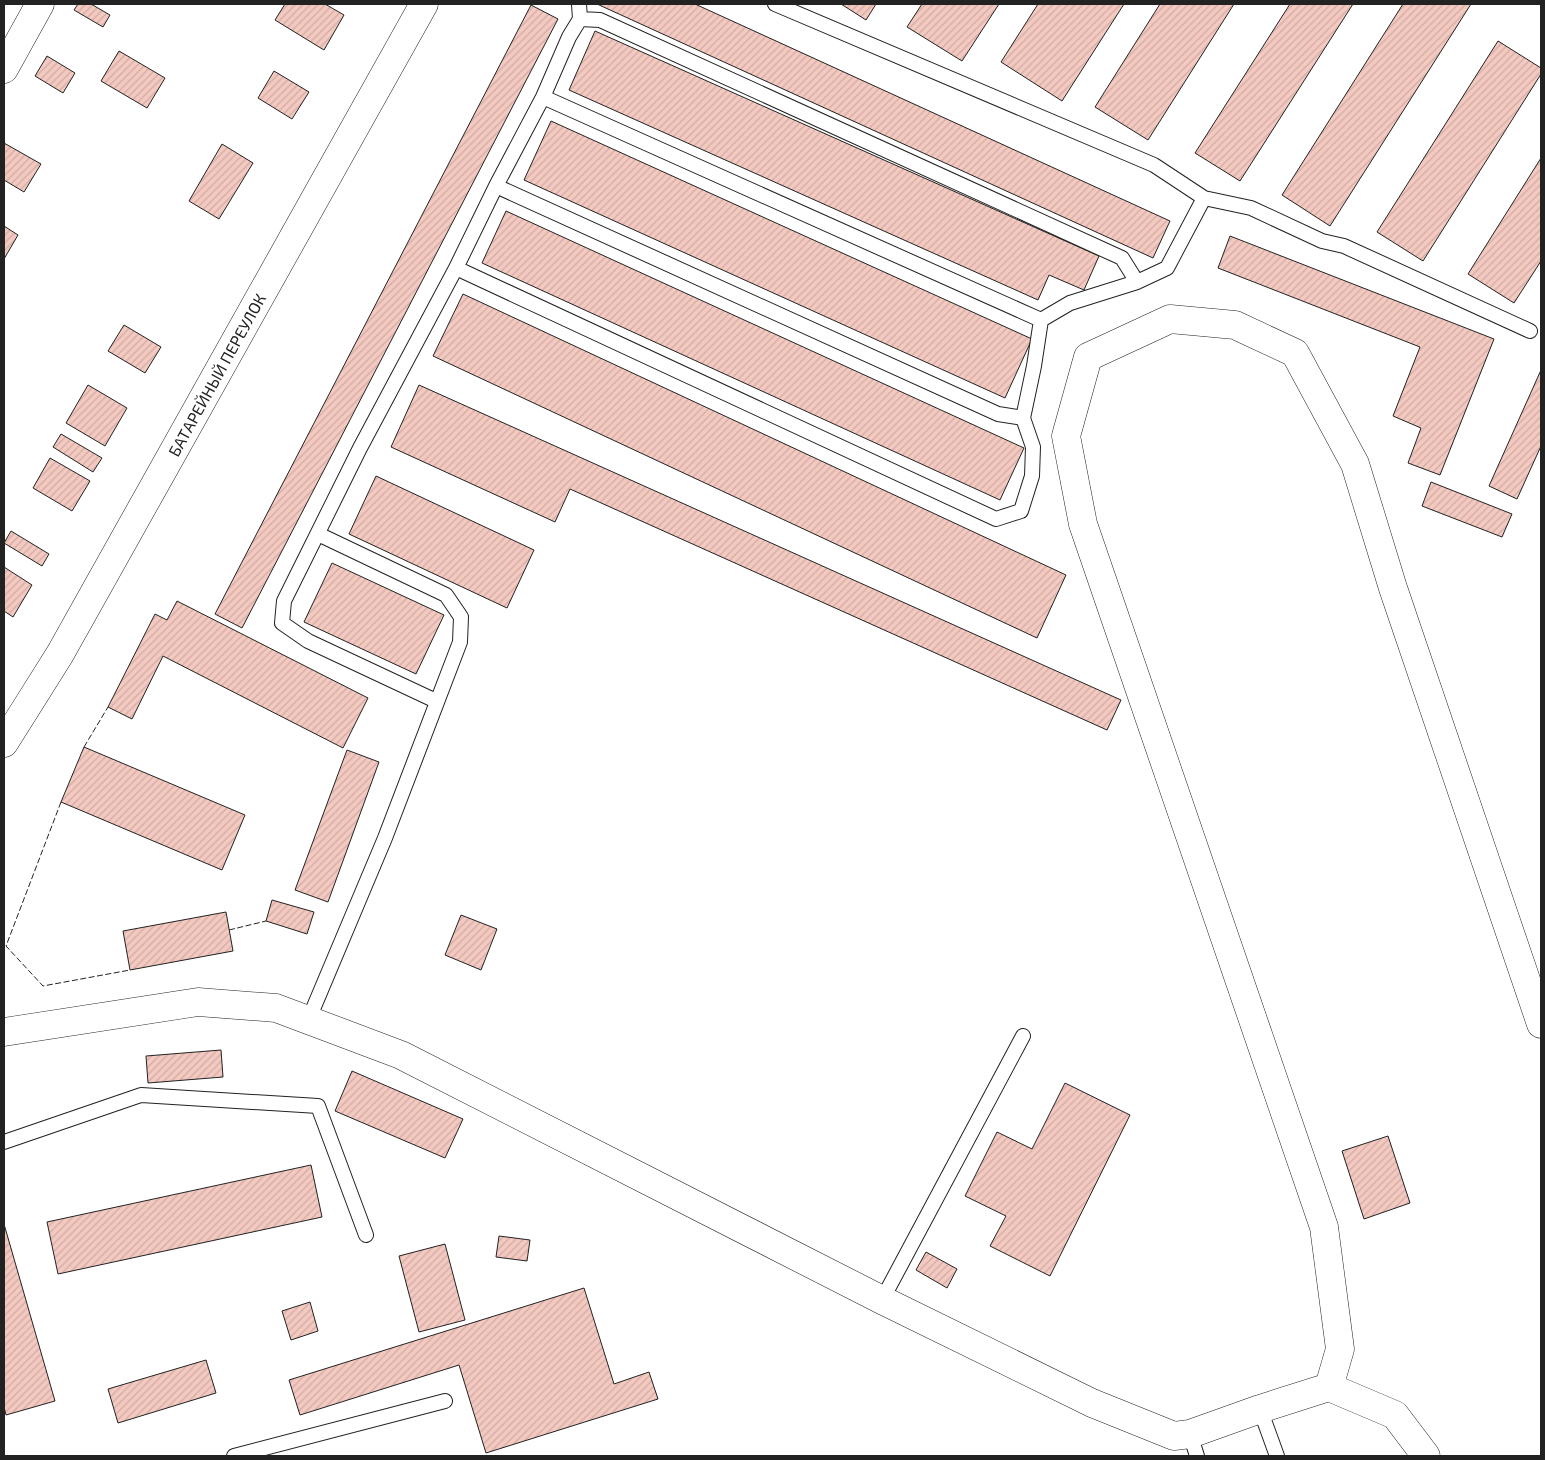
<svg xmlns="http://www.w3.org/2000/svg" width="1545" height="1460" viewBox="0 0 1545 1460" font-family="'Exo 2',sans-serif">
  <defs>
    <pattern id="building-hatch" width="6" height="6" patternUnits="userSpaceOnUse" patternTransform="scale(1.25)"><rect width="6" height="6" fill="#f3c9c0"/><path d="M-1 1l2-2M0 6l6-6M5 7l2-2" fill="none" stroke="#d0aca5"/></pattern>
  </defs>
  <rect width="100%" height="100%" fill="#fff"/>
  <!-- building -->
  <path fill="url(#building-hatch)" stroke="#222" d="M78 4H91L110 15 103 27 74 10Z
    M285 4H325L344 15 324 50 275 20Z
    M597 4H695L1170 221 1153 258Z
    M841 4H876L866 20Z
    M922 4H999L962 61 907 27Z
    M1038 4H1124L1062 101 1001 62Z
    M1160 4H1234L1148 140 1095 107Z
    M1290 4H1353L1240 181 1195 153Z
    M1403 4H1471L1330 226 1282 195Z
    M531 5 558 19 242 628 215 614Z
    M595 31 1099 256 1084 290 1049 275 1038 300 569 90Z
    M1498 41 1541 68V74L1423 261 1377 232Z
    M119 51 165 78 147 108 101 81Z
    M47 56 75 73 63 93 35 76Z
    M274 71 309 92 292 119 258 98Z
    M551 121 1032 339 1005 398 524 180Z
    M4 143 41 164 24 192 4 180Z
    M222 144 253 163 219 219 189 201Z
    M1541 158V261L1514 303 1468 274Z
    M506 211 1024 448 1000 500 482 263Z
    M4 226 18 235 4 259Z
    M1230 236 1494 339 1440 475 1408 463 1421 428 1393 416 1420 347 1218 268Z
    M463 294 1066 575 1037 638 433 356Z
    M124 325 161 347 145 373 108 351Z
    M1541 370V446L1517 499 1489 486Z
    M88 385 127 408 105 446 66 423Z
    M419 385 1121 700 1107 730 570 489 555 522 391 447Z
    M61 434 102 458 93 472 53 447Z
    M50 458 90 481 72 511 33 488Z
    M376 476 534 550 507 608 349 534Z
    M1431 482 1512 514 1502 537 1422 506Z
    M11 531 49 554 42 566 4 543Z
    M332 563 444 615 416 674 304 622Z
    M4 567 32 585 13 617 4 611Z
    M177 601 368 698 343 748 163 656 132 719 108 707 155 614 167 620Z
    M84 747 245 815 222 870 61 802Z
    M347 750 379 762 328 902 295 890Z
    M272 900 314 912 307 934 266 921Z
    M226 912 233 951 130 970 123 931Z
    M461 915 497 929 481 970 445 955Z
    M221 1050 223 1077 148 1083 146 1056Z
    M352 1071 463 1119 445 1158 335 1111Z
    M1065 1083 1130 1115 1050 1276 990 1246 1006 1216 965 1196 997 1132 1032 1149Z
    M1388 1136 1410 1203 1364 1219 1342 1151Z
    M311 1165 322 1217 58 1274 47 1222Z
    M4 1224 55 1401 6 1415 4 1407Z
    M499 1236 530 1240 527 1261 496 1257Z
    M445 1244 465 1320 419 1332 399 1256Z
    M926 1252 957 1269 947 1288 916 1270Z
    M584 1288 614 1384 649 1372 658 1399 486 1453 459 1365 300 1415 289 1380Z
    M310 1302 318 1331 291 1340 282 1311Z
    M206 1360 216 1393 118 1423 108 1389Z"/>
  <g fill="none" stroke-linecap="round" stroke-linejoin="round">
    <defs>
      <path id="service" d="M579 4 580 19
        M775 4 1154 165 1204 198 1251 208 1322 241 1344 246 1530 331
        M543 97 1041 320
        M496 186 998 414 1023 418
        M456 268 996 519 1021 511 1032 476 1033 447 1023 418 1034 366 1041 320 1070 303 1137 282 1167 268 1204 198
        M436 701 308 641 282 623 284 601 360 448 456 268 496 186 543 97 569 37 580 19 600 20 1122 258 1137 282
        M308 1021 385 838 460 642 461 617 446 595 318 534
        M4 1142 141 1095 318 1106 366 1235
        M882 1300 1023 1036
        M1260 1409 1277 1456
        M1190 1434 1197 1456
        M234 1456 445 1401"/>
      <path id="minor" d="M4 69 40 4
        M4 743 60 654 424 4
        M4 1032 198 1002 276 1008 401 1055 882 1300 1092 1403 1174 1436 1190 1434 1260 1409 1329 1387 1340 1349 1324 1227 1083 524 1066 436 1088 357 1170 319 1235 325 1295 353 1355 464 1393 588 1541 1024
        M1329 1387 1395 1415 1426 1456"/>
    </defs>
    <!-- service casing -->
    <use href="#service" stroke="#222" stroke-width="16"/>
    <!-- minor casing -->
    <use href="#minor" stroke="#222" stroke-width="29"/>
    <!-- service -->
    <use href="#service" stroke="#fff" stroke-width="14"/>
    <!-- minor -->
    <use href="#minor" stroke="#fff" stroke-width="28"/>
    <!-- fence -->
    <path stroke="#222" stroke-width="1" stroke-dasharray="6 2.5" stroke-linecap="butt" d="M84 747 108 707
      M61 802 6 946 43 986 130 970
      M229 930 266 921"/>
  </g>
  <g text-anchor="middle" stroke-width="4" stroke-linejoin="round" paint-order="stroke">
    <!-- street labels -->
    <g font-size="16" fill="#222" stroke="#fff">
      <text transform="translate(217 375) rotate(-61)" y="6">БАТАРЕЙНЫЙ ПЕРЕУЛОК</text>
    </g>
  </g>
  <!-- border -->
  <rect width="1545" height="1460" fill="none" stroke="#222222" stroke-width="10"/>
</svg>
